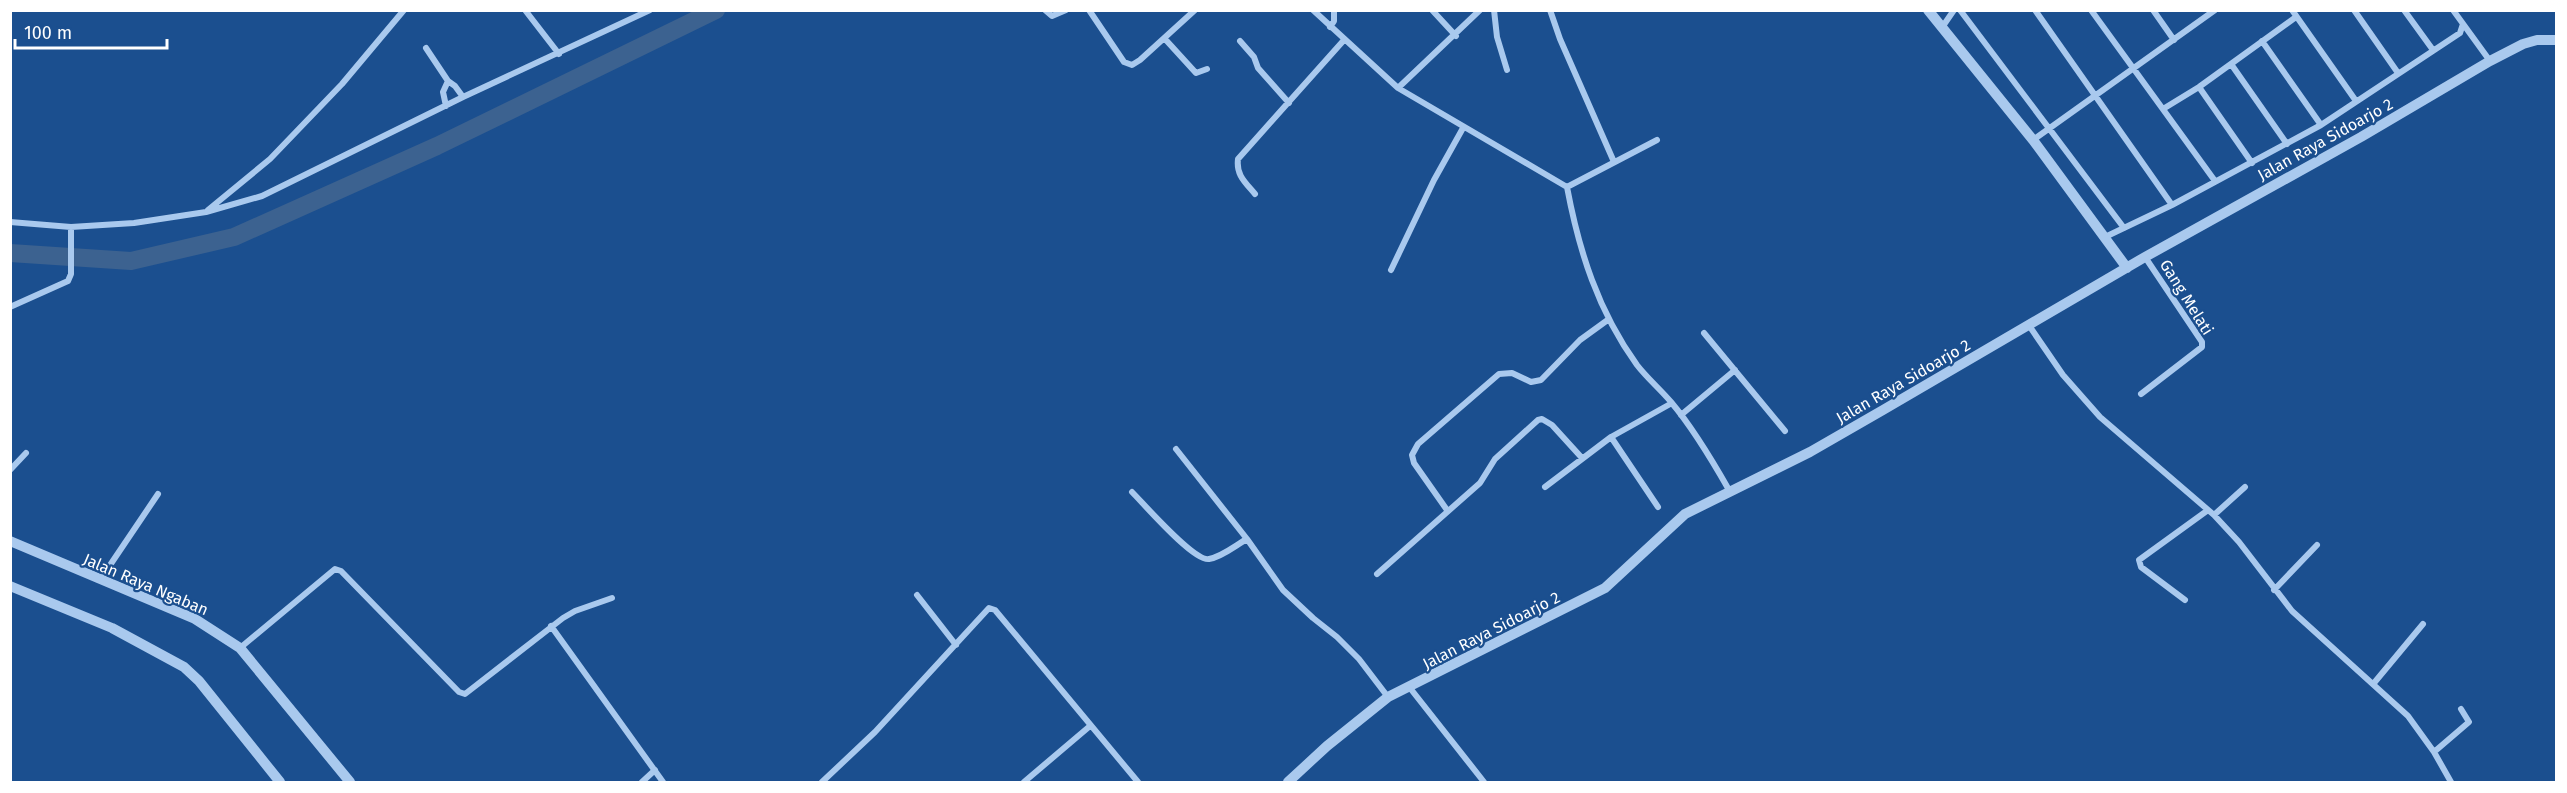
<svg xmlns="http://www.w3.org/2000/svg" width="2567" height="793" viewBox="0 0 2567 793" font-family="'Fira Sans',sans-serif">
  <rect width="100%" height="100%" fill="#1b4f8f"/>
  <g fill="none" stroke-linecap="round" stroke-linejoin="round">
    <!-- river -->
    <path stroke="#3c6290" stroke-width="18" d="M10 253 131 261 234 237 437 146 716 10"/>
    <!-- minor -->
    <path stroke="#a9c9ee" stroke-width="6" d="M525 10 559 54
      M1045 10 1052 16 1066 10
      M1089 10 1124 62 1132 65 1140 60 1195 10
      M1313 10 1398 88 1567 187C1579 251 1598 311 1637 365 1647 378 1660 389 1671 402 1693 428 1712 460 1729 490
      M1432 10 1456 36
      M1494 10 1497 37 1507 70
      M1550 10 1560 39 1614 162
      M1960 10 2124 228
      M2035 10 2172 205
      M2091 10 2215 181
      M2153 10 2174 40
      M2292 10 2356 101
      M2354 10 2398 73
      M2404 10 2433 50
      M2453 10 2490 61
      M1943 26 1954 10
      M1330 27 1334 21V10
      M1165 39 1196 73 1207 69
      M1240 41 1254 57 1258 68 1289 103
      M2262 41 2321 125
      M426 48 448 81 455 86 463 97
      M2231 64 2287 144
      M2199 87 2252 163
      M1398 88 1480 10
      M446 106 443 92 448 81
      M2163 109 2199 87 2296 17
      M2033 140 2215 10
      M1567 187 1657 140
      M1255 194C1245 182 1236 175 1238 159L1344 40
      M208 210 270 159 342 84 404 10
      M10 222 71 227 134 223 206 212 262 196 463 97 650 10
      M2105 237 2172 205 2321 125 2460 33 2463 24
      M1391 270 1434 180 1463 128
      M10 307 68 281 71 274V227
      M2028 324 2063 375 2100 417 2214 515 2239 542 2292 611 2408 716 2434 752 2451 782
      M1704 333 1785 431
      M2141 394 2202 347V342L2145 257
      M1681 415 1735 370
      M1611 437 1672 403
      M1176 449 1247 539 1283 590 1313 618 1337 637 1359 659 1388 697
      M10 470 26 453
      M1545 487 1611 437 1658 507
      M1132 492C1144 504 1194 562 1209 559 1222 557 1236 545 1247 539
      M1447 510 1414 463 1412 455 1418 444 1499 374 1512 373 1531 382 1541 380 1580 340 1609 319
      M2214 515 2245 487
      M1377 574 1480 483 1495 459 1538 420 1542 419 1552 425 1582 458
      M100 580 158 494
      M2274 590 2317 545
      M917 595 956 645
      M2185 600 2141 567 2139 560 2208 510
      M551 626 663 782
      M240 648 335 569 341 571 459 692 465 694 563 618 575 611 612 598
      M2374 683 2423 624
      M1410 688 1484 782
      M2434 752 2469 722 2461 709
      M642 782 655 770
      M822 782 875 732 989 608 995 610 1138 782
      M1024 782 1090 726"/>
    <!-- tertiary -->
    <path stroke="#a9c9ee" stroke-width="10" d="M1928 10 2033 140 2127 268
      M10 541 195 619 240 648 350 782
      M10 586 112 628 184 667 199 681 280 782
      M1288 782 1327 746 1388 697 1605 588 1685 514 1810 452 1883 410 2145 257 2361 137 2490 61 2523 44 2537 40H2556"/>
  </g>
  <g text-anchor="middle" stroke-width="4.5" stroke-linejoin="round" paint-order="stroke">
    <!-- street labels -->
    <g font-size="16" fill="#fff" stroke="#1b4f8f">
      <text transform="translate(2325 139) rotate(-29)" y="6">Jalan Raya Sidoarjo 2</text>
      <text transform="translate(2187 297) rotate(58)" y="6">Gang Melati</text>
      <text transform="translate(1903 381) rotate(-30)" y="6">Jalan Raya Sidoarjo 2</text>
      <text transform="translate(146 584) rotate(23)" y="6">Jalan Raya Ngaban</text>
      <text transform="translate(1491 630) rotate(-27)" y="6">Jalan Raya Sidoarjo 2</text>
    </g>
  </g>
  <!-- border -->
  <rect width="2567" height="793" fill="none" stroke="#ffffff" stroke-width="24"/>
  <!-- scale -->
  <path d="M15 39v9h152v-9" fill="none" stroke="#ffffff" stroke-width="3"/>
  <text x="24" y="39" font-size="18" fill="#ffffff" stroke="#1b4f8f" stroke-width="4.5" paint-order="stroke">100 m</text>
</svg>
